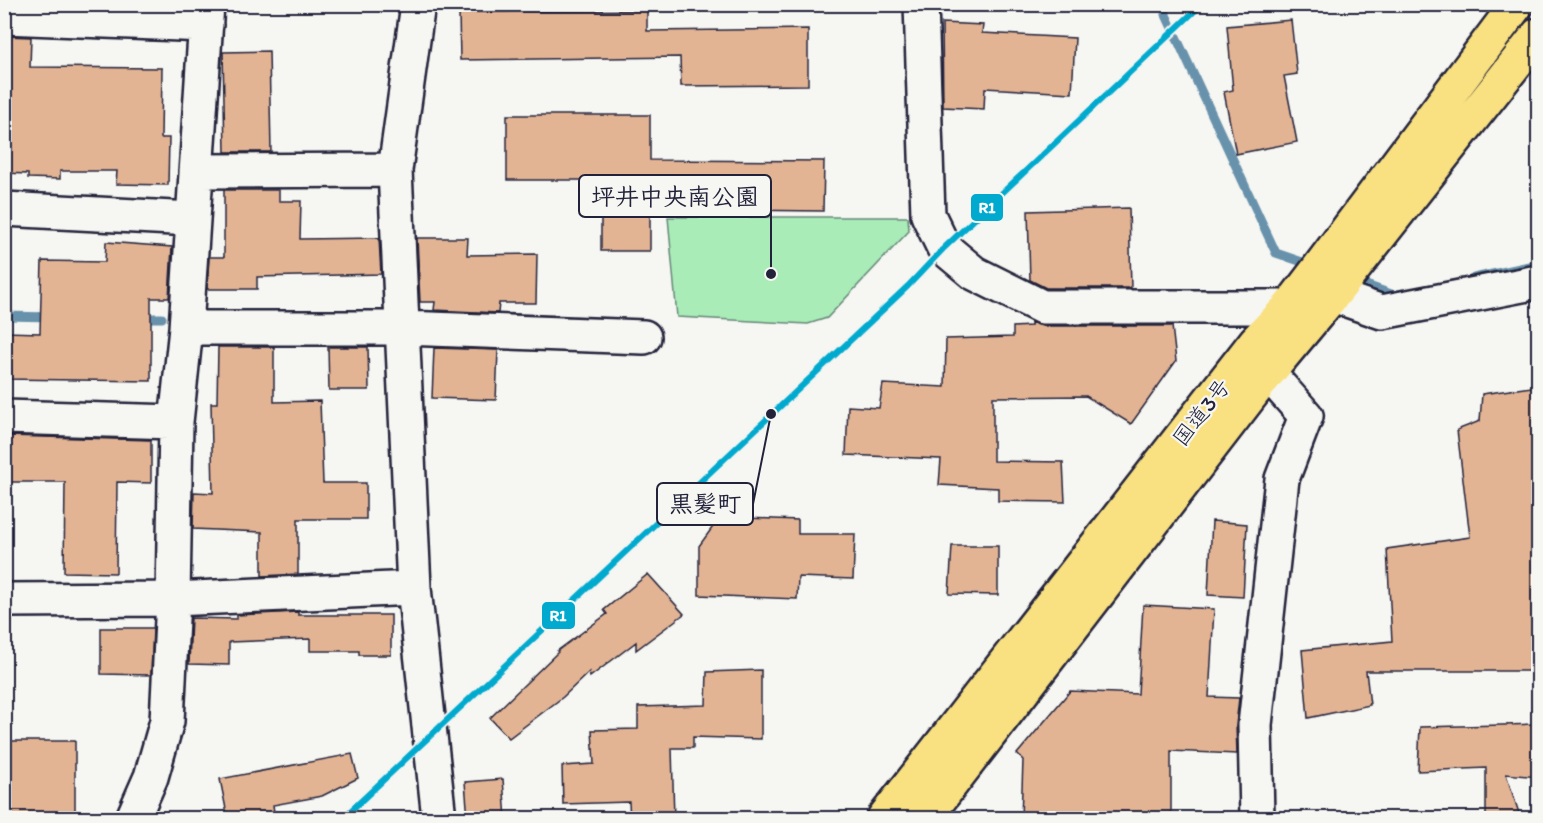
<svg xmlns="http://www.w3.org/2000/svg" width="1543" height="823" viewBox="0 0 1543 823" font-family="Itim,'Klee One',sans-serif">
  <rect width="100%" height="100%" fill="#f6f6f2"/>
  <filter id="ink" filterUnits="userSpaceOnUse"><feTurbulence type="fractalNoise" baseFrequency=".0167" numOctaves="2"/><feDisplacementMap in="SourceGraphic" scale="12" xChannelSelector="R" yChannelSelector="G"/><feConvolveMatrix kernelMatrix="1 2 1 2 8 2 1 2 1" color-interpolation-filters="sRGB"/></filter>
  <g filter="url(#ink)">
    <!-- green -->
    <path fill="#a9ecb7" stroke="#668779" stroke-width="1.5" d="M668 217H908L909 231 827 318 808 324 677 317Z"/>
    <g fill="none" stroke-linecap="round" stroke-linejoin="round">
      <!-- stream -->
      <path stroke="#6892ac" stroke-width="9" d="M1166 4V15L1276 253 1314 266
        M1474 278 1538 264
        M1352 280 1394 295 1402 293
        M4 316 52 317
        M141 318H162"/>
    </g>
    <!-- building -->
    <path fill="#e3b494" stroke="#22223b" stroke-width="1.5" d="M647 10V31L808 29V85L681 86 680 57 460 60 459 12Z
      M1291 20 1297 74 1284 76 1297 142 1236 154 1224 92 1233 90 1227 26Z
      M942 23 983 25 982 33 1075 38 1072 93 985 88 984 109 943 107Z
      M4 36 31 37 30 67 162 68 161 138H169L168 185 116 184 117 171H60V179L28 178V174L4 173Z
      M269 51 271 152H225L223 52Z
      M507 115H650V160L824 161 823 211 650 209V251H601V180H507Z
      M224 190H279V201H301L300 239 379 238 381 274 257 277V289H207L209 257H224Z
      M1129 208 1131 288H1046L1030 280 1028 211Z
      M417 238H468L467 255 537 254 536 303H499L498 313 434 310 435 302H420Z
      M106 242 172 247 169 298H151V381L4 379V332L40 333 42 261 105 262Z
      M1031 322 1042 326H1172L1176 361 1131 424 1086 396 993 397V461L1063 462 1065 502 998 501V488L939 485 941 459 846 455 848 406 879 408 883 384 945 387 946 339 1013 337V327L1031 326Z
      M218 347H274V402L320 401 323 483H366V519H298V574L262 576V532L193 529 194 492 213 493 211 403H217Z
      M328 347H368L369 390H329Z
      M434 348 498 350 496 400 432 398Z
      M1539 386V671H1366L1370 705 1308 718 1302 650 1392 641 1387 549 1470 537 1457 430 1480 421 1482 394Z
      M7 436 151 440V483L117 482 116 573 64 572 65 482H7Z
      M720 517 798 520V534H855L853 579 798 577 797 599 699 595V546Z
      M1212 521 1247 524 1243 597 1208 595Z
      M952 546H998V595L949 594Z
      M648 574 684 614 636 650V642L590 677 589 672 563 697 509 738 490 718 558 652 557 651 607 614 604 610Z
      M1143 605 1214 609 1209 697 1239 698 1236 725 1237 754 1171 751V819H1021L1023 760 1017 754 1070 691 1138 694Z
      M298 612V615H391V655H359V651H310V639L229 642V665L189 664 191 618 237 619V615Z
      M101 628H153L151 675 101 674Z
      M761 670V739L693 737V748H672L674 819H630L629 802 563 804 562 766 594 764 592 730 638 729V707L706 705 707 672Z
      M1539 724V777L1506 774 1521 819H1486V768L1418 771 1420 727Z
      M4 741H75V819H4Z
      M352 754 358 778 322 796 273 805 275 819H228L220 779Z
      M503 779 506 819H468L465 782Z"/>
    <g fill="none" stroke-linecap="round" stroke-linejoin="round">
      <defs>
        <path id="minor" d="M418 4 395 170 414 588 439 818
          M921 4 928 215 944 248 974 273 1042 307H1289
          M4 17 206 25
          M196 171 395 170
          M4 209 192 219
          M1333 295 1382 312 1538 282
          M186 328H404L644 337
          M4 417 176 422
          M4 600 173 599 414 588
          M133 818 151 777 167 721 173 599 176 422 186 328 207 4
          M1257 818 1255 725 1282 479 1306 416 1268 373"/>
        <path id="highway" d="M884 818 1256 341 1289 307 1315 273 1517 4
          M925 818 1268 373 1333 295 1538 35"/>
      </defs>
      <!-- minor casing -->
      <use href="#minor" stroke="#22223b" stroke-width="38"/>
      <!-- highway casing -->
      <use href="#highway" stroke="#22223b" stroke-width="38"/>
      <!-- minor -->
      <use href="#minor" stroke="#f6f6f2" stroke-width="33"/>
      <!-- highway -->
      <use href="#highway" stroke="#f9e181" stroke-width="33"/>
      <defs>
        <path id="rail-1" d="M343 818 908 286 944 248 1202 4"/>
      </defs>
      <!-- rail-1 casing -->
      <use href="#rail-1" stroke="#f6f6f2" stroke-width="10"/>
      <!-- rail-1 -->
      <use href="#rail-1" stroke="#00a9ce" stroke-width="6"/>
    </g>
  </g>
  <g text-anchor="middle" stroke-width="4.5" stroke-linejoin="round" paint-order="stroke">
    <!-- street labels -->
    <g font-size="22" fill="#22223b" stroke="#f6f6f2">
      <text transform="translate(1201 412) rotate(-52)" y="8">国道3号</text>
    </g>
  </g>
  <!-- callouts -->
  <path fill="none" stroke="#22223b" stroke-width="2" d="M771 274L771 196M771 414L753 504"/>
  <g fill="#22223b" stroke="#f6f6f2" stroke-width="2">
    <circle cx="771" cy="274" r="6"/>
    <circle cx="771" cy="414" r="6"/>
  </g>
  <g fill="#f6f6f2" stroke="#22223b" stroke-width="2">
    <rect x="579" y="175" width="192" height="42" rx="6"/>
    <rect x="657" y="483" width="96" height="42" rx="6"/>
  </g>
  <g font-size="24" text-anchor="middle" font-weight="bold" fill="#22223b">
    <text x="675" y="205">坪井中央南公園</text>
    <text x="705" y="512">黒髪町</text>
  </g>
  <g stroke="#f6f6f2" stroke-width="2">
    <rect x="970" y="193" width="34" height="29" rx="6" fill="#00a9ce"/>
    <rect x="541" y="601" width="35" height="29" rx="6" fill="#00a9ce"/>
  </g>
  <g font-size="16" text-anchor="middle" font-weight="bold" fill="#fff">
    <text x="987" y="213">R1</text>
    <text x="558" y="621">R1</text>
  </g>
  <!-- margin -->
  <rect width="1543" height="823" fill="none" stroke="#f6f6f2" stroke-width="24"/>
  <rect x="12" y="12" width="1519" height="799" fill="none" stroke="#22223b" stroke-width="2" filter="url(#ink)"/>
</svg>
